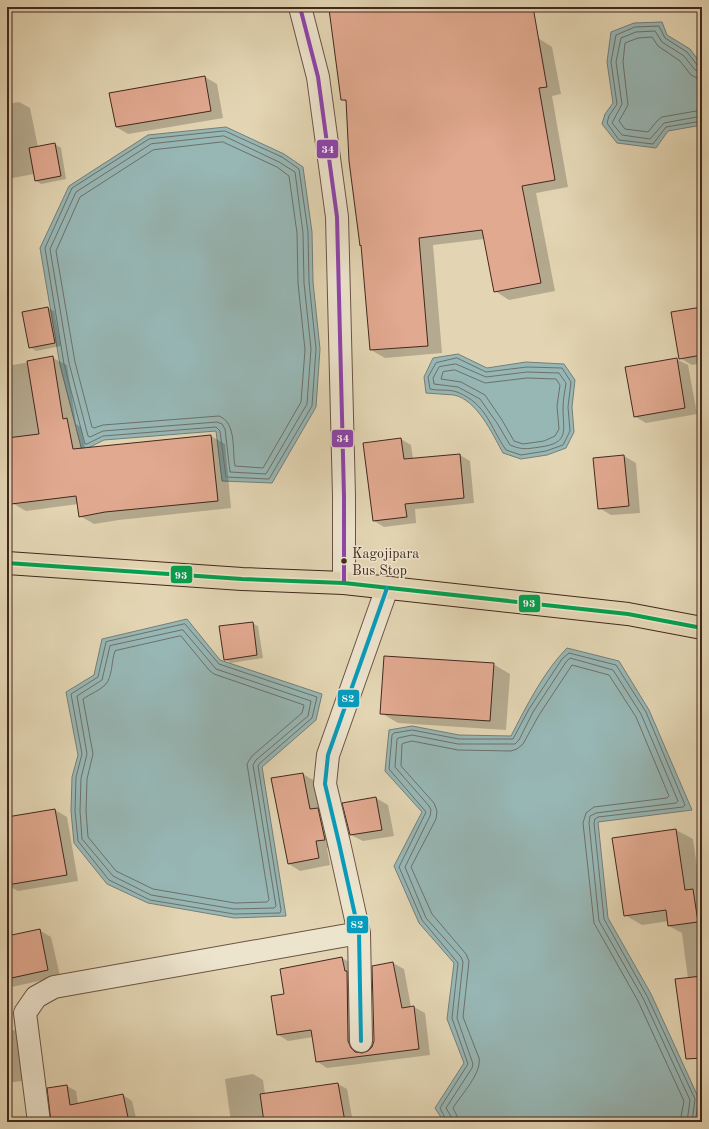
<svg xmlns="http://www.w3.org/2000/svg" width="709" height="1129" viewBox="0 0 709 1129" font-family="'Old Standard TT',serif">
  <rect width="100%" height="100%" fill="#e3d5b3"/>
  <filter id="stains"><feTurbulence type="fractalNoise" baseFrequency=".005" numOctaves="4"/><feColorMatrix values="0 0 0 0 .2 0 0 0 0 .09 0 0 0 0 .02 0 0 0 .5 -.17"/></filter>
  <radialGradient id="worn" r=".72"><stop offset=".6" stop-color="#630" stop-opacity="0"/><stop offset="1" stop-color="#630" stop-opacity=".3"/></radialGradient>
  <!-- water -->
  <path fill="#97b7b5" stroke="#757e79" d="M662 22 667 35 690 49 702 65V125L668 131 656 148 617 143 602 124 605 114 613 103 607 62 611 32 634 23Z
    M226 127 284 154 303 167 312 232 313 282 320 349 316 407 272 483 222 481 216 431 104 440 82 451 60 365 40 248 69 186 148 135Z
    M458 354 487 368 526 362 564 364 575 380 572 407 574 432 566 448 547 455 521 459 503 453C492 433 477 400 454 395 445 394 435 394 426 393L424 377 433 358Z
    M187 619 220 660 322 694 316 720 262 767 286 916 234 918 148 903 107 884 74 843 71 811 72 777 78 755 66 692 94 675 102 639Z
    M567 648 619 661 649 710 692 810 598 822 608 918 651 994 699 1099 695 1122H444L435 1108 464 1063 447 1019 454 963 419 923 394 866 422 812 385 771 389 730 412 726 459 735 511 736C526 707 544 671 567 648Z"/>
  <!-- shadow -->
  <path fill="#0003" d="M330 7H524L538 38 552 47 561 94 552 96 568 187 536 193 555 291 509 300 495 291 484 239 433 245 442 353 385 358 371 350 362 246 361 245 347 102 342 100Z
    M205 77 217 84 223 118 128 134 116 127Z
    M19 102 30 108 38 147 55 144 61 148 66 179 41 184 35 180 34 174 7 179V104Z
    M48 308 54 311 61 346 36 351 30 347Z
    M702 308V363L692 365 680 358Z
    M53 358 67 365 76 424 81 427 85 448 211 436 225 444 231 508 119 520 94 524 80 516 78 504 26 511 12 503 7 462V366Z
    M676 359 688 365 697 414 646 423 634 416Z
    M401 439 411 445 413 459 460 455 470 461 474 503 415 509 416 523 384 527 374 521Z
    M624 456 636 463 640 513 611 515 599 508 595 459Z
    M252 623 258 626 263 658 231 663 225 659Z
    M493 664 510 674 506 730 398 723 381 713Z
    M303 774 315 781 337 846 327 848 330 865 300 871 289 864Z
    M376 798 388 805 394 836 363 841 351 835 344 804Z
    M55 810 67 817 78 881 18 891 7 885V818Z
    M676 830 693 839 701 895H702V1016L688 979 682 933 669 926V921L642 925 625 915Z
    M39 930 51 937 60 976 12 987 7 984V937Z
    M342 958 353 964 359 1048 361 1055 368 1052 373 1047 393 963 404 969 411 1007H414L425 1013 430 1055 327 1068 316 1061 313 1037 288 1041 277 1034 285 995 281 969Z
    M14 1030 24 1035 29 1080 7 1083V1031Z
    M698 1059H702V1086Z
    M253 1074 263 1080 265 1094 338 1084 347 1089 353 1122H231L225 1079Z
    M67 1086 76 1091 78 1104 123 1095 132 1101 137 1122H52Z"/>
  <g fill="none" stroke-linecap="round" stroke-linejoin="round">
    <!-- shore -->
    <path stroke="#6d706a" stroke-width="1" d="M702 67 698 66 687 52 665 38 659 26 635 27 616 35 611 62 617 104 609 116 607 123 619 140 653 144 666 127 702 121
      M702 72 695 70 684 56 662 42 655 31 636 32 621 38 616 62 622 104 612 123 622 135 650 139 664 123 702 116
      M702 78H697L691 75 680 61 658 46 652 37 638 38 625 43 623 62 628 105 619 121 625 129 648 132 657 121 662 117 702 110
      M225 131 282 157 299 169 308 232 309 282 316 349 312 406 269 479 226 477 220 431 216 427 103 436 87 444H85L64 364 45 248 72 188 149 139Z
      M224 136 279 162 295 172 303 233 304 283 311 349 307 404 266 474 230 472 225 429 222 424 217 422 103 431 90 437 88 436 69 363 50 249 76 192 151 144Z
      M223 142 277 167 289 176 297 233 298 283 305 350 301 402 263 468 235 466C232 451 237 423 219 416L103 425 94 428 92 427 75 362 56 251 80 197 153 150Z
      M457 358 486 372 527 367 562 368 571 382 568 407 570 431 563 445 546 451 521 455 506 450C490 427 487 404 457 392 449 389 438 391 430 389L428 377 436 363Z
      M456 364 486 377 527 372 559 373 566 383C565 391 563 399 563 408 563 431 570 443 540 447 526 449 522 450 510 445L497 423 480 399 458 387 434 384 433 378 439 367Z
      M455 370 485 383 527 378 556 379 560 385 557 406 559 429 555 436 544 441 523 444 514 441 502 420 485 395 461 382 441 379 443 372Z
      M185 624 219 664 317 697 312 718 260 763 258 766 281 910 280 913 234 914 150 900 109 880 78 841 75 811 76 777 82 754 71 694 98 677 106 642Z
      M183 630 216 669 311 701 308 716 256 760 253 765 276 906 274 908 234 909 151 895 113 876 82 839 80 811 81 778 87 754 77 696 102 680 110 646Z
      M181 636 209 670 214 674 304 705 302 713 252 756 247 764 269 900 267 902 235 903 153 889 116 871 88 837 86 811 87 779 93 754 83 699C90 694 99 691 105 685 113 677 111 661 115 651Z
      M447 1122 440 1108 468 1064 452 1018 458 963 422 920 399 867 426 812 389 769 392 735 394 733 412 730 459 739H513L529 709 562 659 569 653 616 665 646 712 685 805 683 807 598 817 595 819 594 823 604 919 647 996 695 1099 692 1122
      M452 1122V1118L446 1108 472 1068 473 1064 457 1018 463 962 461 957 426 918 405 867 430 816 431 810 429 806 395 767 397 739 398 738 412 735 458 744H515L519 740 533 712 566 662 570 658 613 670 641 714 678 801 676 803 596 813 590 816 589 823 599 921 643 998 690 1100 687 1122
      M458 1122 457 1116 453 1108C461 1095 482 1073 479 1058L463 1017 469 961 466 954 432 914 411 867 436 819 437 811 434 803 401 766 402 744 404 743 412 741 458 750 511 751 517 749 523 744 539 715 572 665 609 675 636 717 669 796 667 798 594 807 586 813 583 823 594 923 638 1001 684 1101 680 1122"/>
  </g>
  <!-- building -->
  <path fill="#e1a990" stroke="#43281e" d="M346 7H533L547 87 539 88 555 180 522 186 541 283 494 292 482 230 419 238 428 346 370 350 361 245 360 246 349 161 346 100H341L329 9Z
    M205 76 211 111 116 127 109 93Z
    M55 143 61 176 35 181 29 148Z
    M48 307 55 343 29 348 22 312Z
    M702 307V355L679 359 671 312Z
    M53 356 63 419 67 418 73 449 211 435 218 501 105 512 79 517 76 496 11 504 7 470V438L39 434 27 361Z
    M677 358 685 408 634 417 625 367Z
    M401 438 404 459 460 454 464 498 405 504 407 517 373 521 363 443Z
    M624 455 629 506 598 509 593 458Z
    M253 622 257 655 224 660 219 626Z
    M384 656 494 663 490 721 380 714Z
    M303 773 310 809 318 808 325 840 316 841 319 858 288 864 271 778Z
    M376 797 382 830 350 835 342 803Z
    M55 809 67 875 7 885V817Z
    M676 829 685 890 693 889 698 922 668 926 666 910 624 916 612 838Z
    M40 929 48 970 7 979V936Z
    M342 957 345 971H347L348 1041 351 1048 355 1052 362 1053 368 1051 372 1047 374 1041 372 966 393 962 402 1008 414 1006 419 1049 316 1062 311 1030 277 1035 271 996 284 994 280 969Z
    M702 976V1058L686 1059 675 979Z
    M338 1083 345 1122H264L260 1094Z
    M67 1085 70 1105 123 1094 129 1122H51L47 1088Z"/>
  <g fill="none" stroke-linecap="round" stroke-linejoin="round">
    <defs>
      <path id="minor" d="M300 7 318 77 337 217 344 496V583
        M361 1041 359 933 339 843 325 784 328 755 387 588
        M39 1122 25 1013 36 997 54 987 359 933"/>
      <path id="trunk" d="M7 563 242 579 344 583 628 614 702 628"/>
    </defs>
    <!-- minor casing -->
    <use href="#minor" stroke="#6b5343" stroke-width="24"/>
    <!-- trunk casing -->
    <use href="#trunk" stroke="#43281e" stroke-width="24"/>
    <!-- minor -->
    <use href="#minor" stroke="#ede4ce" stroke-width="22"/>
    <!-- trunk -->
    <use href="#trunk" stroke="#e3d5b3" stroke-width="22"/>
    <defs>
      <path id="bus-1" d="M300 7 318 77 337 217 344 496V583"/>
      <path id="bus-2" d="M7 563 242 579 344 583 628 614 702 628"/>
      <path id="bus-3" d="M361 1041 359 933 339 843 325 784 328 755 387 588"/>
    </defs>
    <!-- bus-1 casing -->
    <use href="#bus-1" stroke="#ede4ce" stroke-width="7"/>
    <!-- bus-2 casing -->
    <use href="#bus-2" stroke="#ede4ce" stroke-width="7"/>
    <!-- bus-3 casing -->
    <use href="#bus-3" stroke="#ede4ce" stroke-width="7"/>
    <!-- bus-1 -->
    <use href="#bus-1" stroke="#8e44ad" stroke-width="4"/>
    <!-- bus-2 -->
    <use href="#bus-2" stroke="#03a04e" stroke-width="4"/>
    <!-- bus-3 -->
    <use href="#bus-3" stroke="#079cbc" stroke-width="4"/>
  </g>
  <!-- markers -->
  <circle fill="#43281e" stroke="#ede4ce" stroke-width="1.5" cx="344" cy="561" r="3.5"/>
  <g text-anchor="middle" stroke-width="3" stroke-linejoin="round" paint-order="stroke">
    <!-- bus labels -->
    <g font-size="14" fill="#43281e" stroke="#ede4ce" text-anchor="start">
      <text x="352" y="558">Kagojipara<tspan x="352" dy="17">Bus Stop</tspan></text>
    </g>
  </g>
  <g stroke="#ede4ce" stroke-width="1.5">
    <rect x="316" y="139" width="23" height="20" rx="4" fill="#8e44ad"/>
    <rect x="331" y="429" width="23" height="19" rx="4" fill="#8e44ad"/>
    <rect x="170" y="565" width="23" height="19" rx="4" fill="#03a04e"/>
    <rect x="518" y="594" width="23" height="19" rx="4" fill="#03a04e"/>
    <rect x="337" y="689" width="23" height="19" rx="4" fill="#079cbc"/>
    <rect x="346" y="915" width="23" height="19" rx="4" fill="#079cbc"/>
  </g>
  <g font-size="11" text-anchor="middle" font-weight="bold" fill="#fff">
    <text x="328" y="153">34</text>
    <text x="343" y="442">34</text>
    <text x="181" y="579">93</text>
    <text x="529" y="607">93</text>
    <text x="348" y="702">82</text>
    <text x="357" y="928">82</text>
  </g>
  <!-- margin -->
  <rect width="709" height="1129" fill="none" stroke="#e3d5b3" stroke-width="24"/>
  <rect x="8" y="8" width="693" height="1113" fill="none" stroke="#43281e" stroke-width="2"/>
  <rect x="12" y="12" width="685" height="1105" fill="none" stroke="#43281e"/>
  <rect width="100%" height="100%" filter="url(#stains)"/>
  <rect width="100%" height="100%" fill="url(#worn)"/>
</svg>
